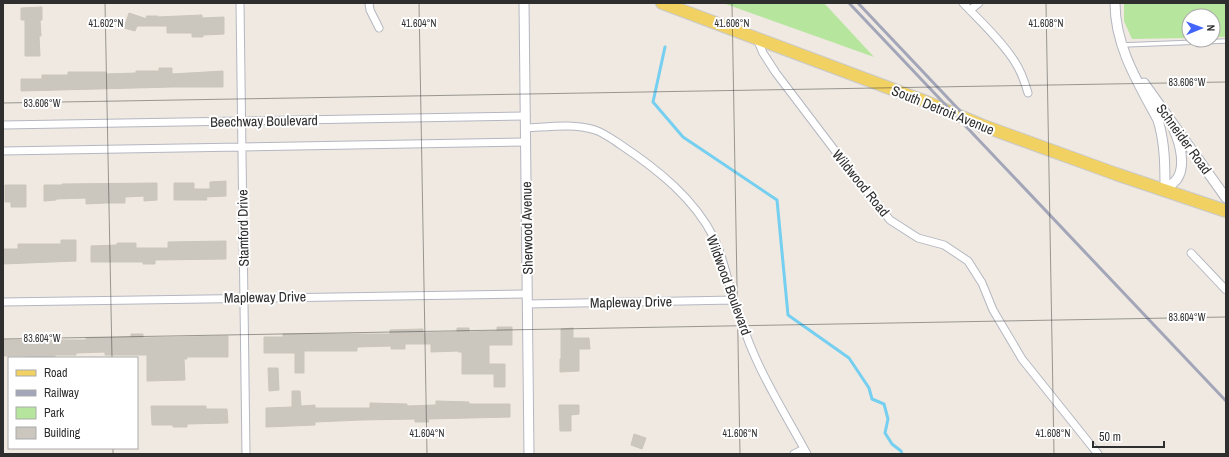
<svg xmlns="http://www.w3.org/2000/svg" width="1229" height="457" viewBox="0 0 1229 457" font-family="'Archivo Narrow',sans-serif">
  <rect width="100%" height="100%" fill="#efe9e1"/>
  <!-- green -->
  <path fill="#b6e59e" d="M723 3H824L874 57Z
    M1124 3H1226V37H1213V16H1189V38L1132 39 1124 21Z"/>
  <g fill="none" stroke-linecap="round" stroke-linejoin="round">
    <!-- stream -->
    <path stroke="#75cff0" stroke-width="3" d="M665 47 653 102 683 137 777 200 788 315 849 358 869 388 872 399 884 404 888 419 885 433 892 444 901 451 902 454"/>
  </g>
  <!-- building -->
  <path fill="#cbc7bf" stroke="#cbc5ba" d="M42 7V20H40L41 36H39L40 56H25V20H21V8Z
    M129 13 147 19 146 16H158V17L202 15V18L224 17V34L203 35V37H192V33H167V26H137L135 31 124 28Z
    M159 68H172V74L223 71V87H172L21 91V79H42V75H68V72H106V74L136 73V71H159Z
    M226 181V196L206 197 207 200H174V183H194V189H210V182Z
    M157 183V200L144 201V196L125 197V203H106L86 204V198L56 199V200L44 201V185H62V184Z
    M5 185H26V207H11V202H5Z
    M61 240H76V261L3 264V249H18V244H61Z
    M226 241V259L155 260V264H143V262H91V246L117 245V243H136V248H168V242Z
    M497 327H512V345H489V364H505V387H494V374H462V352H458V351L431 352V344H405V349H391V346L357 347V351H304V373H295V353H264V337H283V334H390V330L423 329V333L457 332V328H469V332L497 331Z
    M573 328V338H589L590 349H579V371L560 372V359H561V329Z
    M131 334H143V338L228 336V357H187V359H184L185 380 147 381V355H105V352L76 353V355H55V358H26V356H3V340H86V338L131 337Z
    M268 368H278L279 390 269 391Z
    M292 391H300L301 406 315 405V408H370V403L407 404V406L436 405V401L469 402V404H510V417L428 419 429 422H415V419L361 420 315 422V425L266 427V408L292 407Z
    M559 405H579V414L571 415V431H560Z
    M151 406H206V409H227L228 423 187 424V427H173V425H152Z
    M634 434 646 438 642 449 631 445Z"/>
  <g fill="none" stroke-linecap="round" stroke-linejoin="round">
    <defs>
      <path id="service" d="M1122 45 1226 41"/>
      <path id="minor" d="M240 3 246 454
        M369 3 370 10 379 28
        M963 3C981 22 1001 40 1015 62 1021 71 1025 83 1028 93
        M970 10 979 3
        M757 39 763 53 776 73 858 181 890 220 918 238 944 245 968 261 982 283 993 310 1022 359 1098 454
        M3 125 526 116
        M526 128C548 127 573 123 595 130 604 133 612 139 621 145 657 169 694 198 714 238 724 258 727 280 734 301 740 318 746 336 753 352 768 388 789 420 807 454
        M3 151 526 142
        M1191 253 1226 290
        M3 302 527 294
        M527 304 734 300
        M794 454 804 449"/>
      <path id="tertiary" d="M524 3 529 454
        M1115 3C1115 46 1138 83 1158 120 1165 143 1165 166 1165 190
        M1144 83 1226 198
        M1165 190C1168 187 1174 183 1177 179 1186 166 1180 143 1174 130"/>
      <path id="primary" d="M662 3 924 101 981 125 1116 174 1226 211"/>
    </defs>
    <!-- service casing -->
    <use href="#service" stroke="#b4b7c1" stroke-width="5.5"/>
    <!-- minor casing -->
    <use href="#minor" stroke="#b4b7c1" stroke-width="9"/>
    <!-- tertiary casing -->
    <use href="#tertiary" stroke="#b4b7c1" stroke-width="11"/>
    <!-- primary casing -->
    <use href="#primary" stroke="#c9c9c9" stroke-width="14"/>
    <!-- service -->
    <use href="#service" stroke="#fff" stroke-width="3.5"/>
    <!-- minor -->
    <use href="#minor" stroke="#fff" stroke-width="7"/>
    <!-- tertiary -->
    <use href="#tertiary" stroke="#fff" stroke-width="9"/>
    <!-- primary -->
    <use href="#primary" stroke="#f2d163" stroke-width="12"/>
    <!-- rail -->
    <path stroke="#a3a6b8" stroke-width="3" d="M849 3 1226 401
      M858 3 979 131"/>
  </g>
  <!-- ticks -->
  <path fill="none" stroke="#2e2e2e" stroke-width="1" stroke-opacity="0.45" d="M105 3 112 358M419 3 427 454M732 3 740 454M1046 3 1054 454M3 103 1226 82M3 339 1226 317M113 448V454"/>
  <g text-anchor="middle" stroke-width="4" stroke-linejoin="round" paint-order="stroke">
    <!-- street labels -->
    <g font-size="14" fill="#2e2e2e" stroke="#fff">
      <text transform="translate(943 110) rotate(22)" y="5">South Detroit Avenue</text>
      <text transform="translate(264 121) rotate(-1)" y="5">Beechway Boulevard</text>
      <text transform="translate(1184 139) rotate(54)" y="5">Schneider Road</text>
      <text transform="translate(861 183) rotate(51)" y="5">Wildwood Road</text>
      <text transform="translate(243 228) rotate(-91)" y="5">Stamford Drive</text>
      <text transform="translate(527 228) rotate(-91)" y="5">Sherwood Avenue</text>
      <text transform="translate(729 285) rotate(70)" y="5">Wildwood Boulevard</text>
      <text transform="translate(265 297) rotate(-1)" y="5">Mapleway Drive</text>
      <text transform="translate(631 302) rotate(-1)" y="5">Mapleway Drive</text>
    </g>
  </g>
  <g font-size="10" text-anchor="middle" fill="#2e2e2e" stroke="#fff" stroke-width="4" stroke-linejoin="round" paint-order="stroke">
    <text x="106" y="27">41.602°N</text>
    <text x="419" y="27">41.604°N</text>
    <text x="732" y="27">41.606°N</text>
    <text x="1046" y="27">41.608°N</text>
    <text x="1187" y="86">83.606°W</text>
    <text x="42" y="107">83.606°W</text>
    <text x="1187" y="321">83.604°W</text>
    <text x="42" y="342">83.604°W</text>
    <text x="427" y="437">41.604°N</text>
    <text x="740" y="437">41.606°N</text>
    <text x="1053" y="437">41.608°N</text>
  </g>
  <!-- border -->
  <rect width="1229" height="457" fill="none" stroke="#2e2e2e" stroke-width="8"/>
  <!-- legend -->
  <rect x="8" y="357" width="130" height="92" fill="#ffffff" stroke="#ababab"/>
  <rect x="16" y="370" width="20" height="6" fill="#f2d163" stroke="#ababab"/>
  <text x="44" y="377" font-size="12" fill="#2e2e2e">Road</text>
  <rect x="16" y="390" width="20" height="6" fill="#a3a6b8" stroke="#ababab"/>
  <text x="44" y="397" font-size="12" fill="#2e2e2e">Railway</text>
  <rect x="16" y="407" width="20" height="12" fill="#b6e59e" stroke="#ababab"/>
  <text x="44" y="417" font-size="12" fill="#2e2e2e">Park</text>
  <rect x="16" y="427" width="20" height="12" fill="#cbc7bf" stroke="#ababab"/>
  <text x="44" y="437" font-size="12" fill="#2e2e2e">Building</text>
  <!-- north arrow -->
  <g transform="translate(1201 28) rotate(89)"><circle r="19" fill="#ffffff" stroke="#ababab"/>
  <path d="M0-3L7 15L0 10L-7 15Z" fill="#4264fb"/>
  <text y="-6" font-size="11" font-weight="bold" text-anchor="middle" fill="#2e2e2e">N</text>
  </g>
  <!-- scale -->
  <path d="M1093 441v6h71v-6" fill="none" stroke="#2e2e2e" stroke-width="2"/>
  <text x="1099" y="441" font-size="12" fill="#2e2e2e" stroke="#ffffff" stroke-width="3" paint-order="stroke">50 m</text>
</svg>
